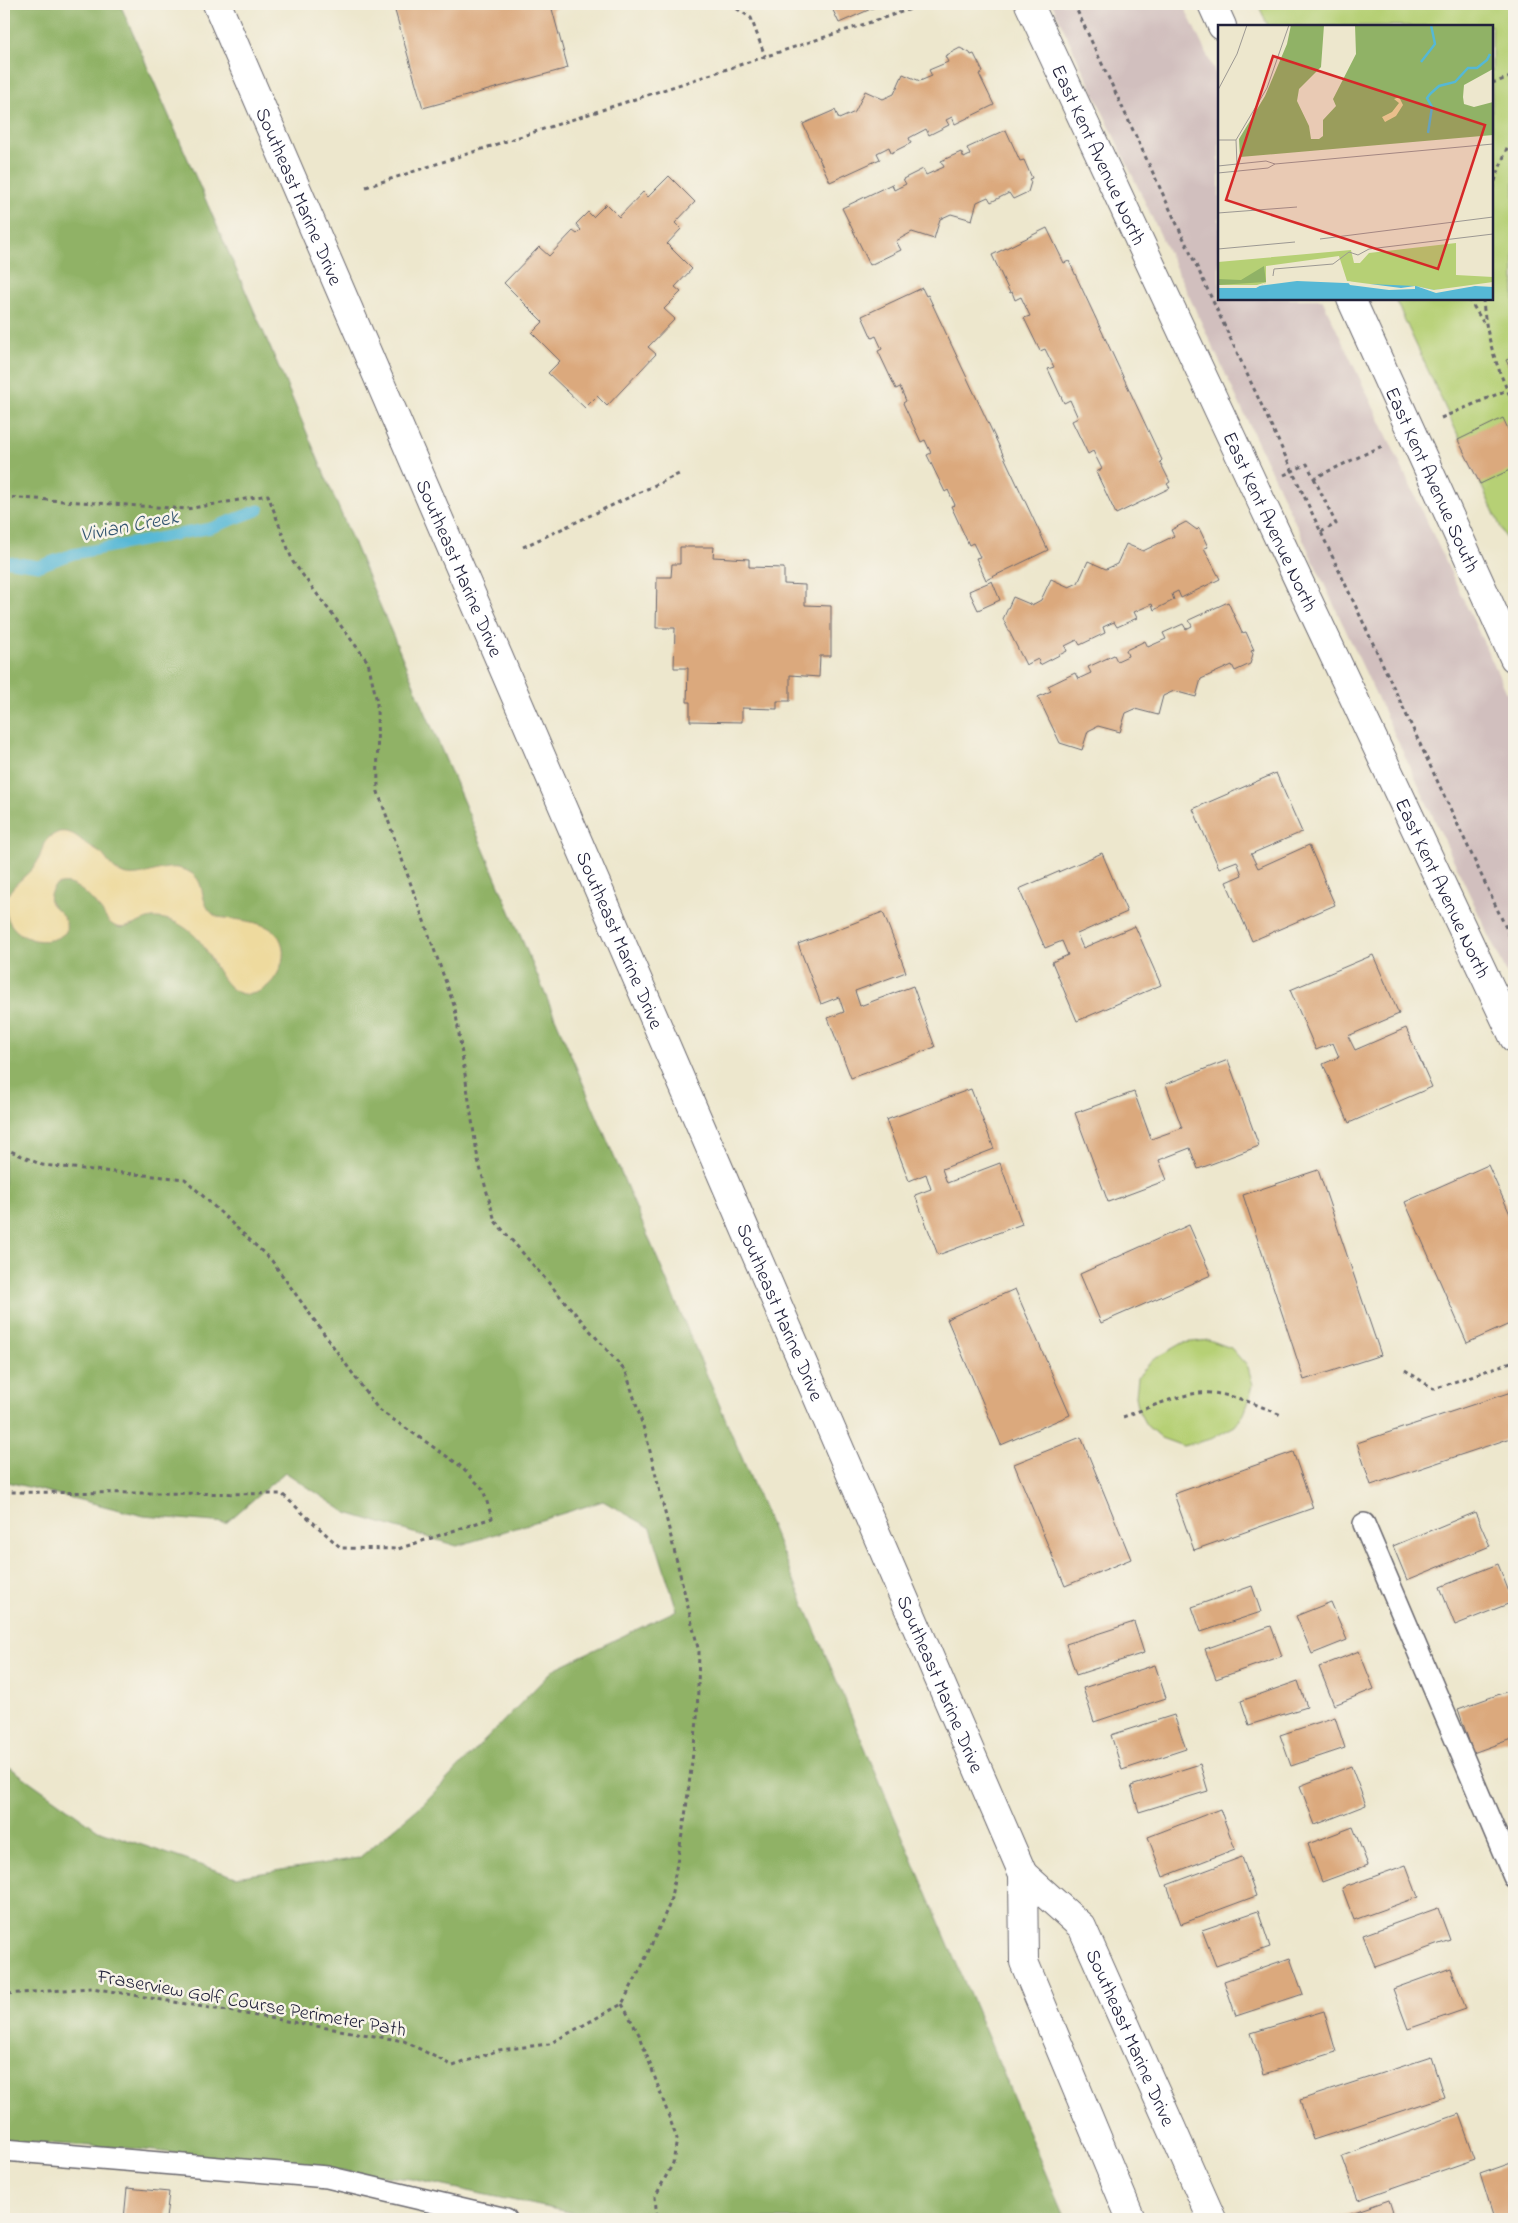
<svg xmlns="http://www.w3.org/2000/svg" width="1518" height="2223" viewBox="0 0 1518 2223" font-family="'Indie Flower',sans-serif">
  <rect width="100%" height="100%" fill="#f7f3e8"/>
  <filter id="ink" filterUnits="userSpaceOnUse"><feTurbulence type="fractalNoise" baseFrequency=".02" numOctaves="2"/><feDisplacementMap in="SourceGraphic" scale="10" xChannelSelector="R" yChannelSelector="G"/><feConvolveMatrix kernelMatrix="1 2 1 2 8 2 1 2 1" color-interpolation-filters="sRGB"/></filter>
  <filter id="wash" filterUnits="userSpaceOnUse"><feTurbulence type="fractalNoise" baseFrequency=".0096" numOctaves="4" result="noise"/><feDisplacementMap in="SourceGraphic" scale="20" xChannelSelector="R" yChannelSelector="G"/><feGaussianBlur stdDeviation="1.12" result="paint"/><feColorMatrix in="noise" values="0 0 0 0 0 0 0 0 0 0 0 0 0 0 0 0 0 1.4 0 .05"/><feComposite in="paint" operator="in"/></filter>
  <g filter="url(#wash)">
    <rect width="100%" height="100%" fill="#ede7cd"/>
    <!-- industrial -->
    <path fill="#d1bfbe" d="M1052 4H1183L1219 81V299H1322L1390 442 1514 708V989Z"/>
    <!-- green -->
    <path fill="#b6d075" stroke="#6c7958" d="M1258 4H1514V556L1395 299H1492V26H1268Z
      M1209 1340 1231 1348 1248 1367 1253 1385 1249 1401 1244 1414 1235 1426 1211 1439 1183 1446 1161 1438 1146 1425 1139 1412 1136 1396 1138 1377 1151 1361 1183 1343Z"/>
    <!-- forest -->
    <path fill="#90b266" stroke="#596a50" d="M4 4H120L287 386 1065 2219H602L411 2179 127 2148 4 2141V1763L98 1830 236 1877 359 1858 423 1804 554 1669 677 1610 651 1528 603 1501 457 1546 347 1513 285 1472 226 1523 144 1516 4 1481Z"/>
    <!-- sand -->
    <path fill="#eeda9e" stroke="#887e6c" d="M59 832C73 830 79 839 89 846 93 849 98 851 102 854 108 861 112 869 121 873 143 883 166 857 191 873 208 883 197 905 217 917 232 919 261 921 272 930 296 947 278 990 251 994 223 999 212 952 196 937 184 925 169 917 152 918 139 920 125 933 113 925 106 921 104 913 99 908 88 895 72 877 55 886 40 905 59 906 65 920 67 923 66 928 66 932 43 953 0 934 6 900 9 886 28 876 36 864 46 848 38 841 59 832Z"/>
    <g fill="none" stroke-linecap="round" stroke-linejoin="round">
      <!-- stream -->
      <path stroke="#56b8d5" stroke-width="11" d="M4 561 39 566 73 554 211 528 259 510"/>
    </g>
    <g id="blocks">
      <!-- building -->
      <path fill="#dba97d" d="M393 4H566V6L552 9 568 68 423 108Z
        M830 4H882L839 23Z
        M960 48 970 53 971 55 974 54 983 72 979 74 994 105 955 124 952 117 946 120 949 125 929 135 926 129 909 138 911 143 891 153 889 147 877 153 880 159 830 182 803 124 835 110 839 119 855 112 865 91 883 99 894 94 903 74 920 81 932 76 929 70 948 62 945 56Z
        M1006 130 1020 161 1024 160 1032 178 1029 179 1031 182 1028 192 1013 199 1009 193 991 202 988 197 977 202 972 220 951 214 940 219 934 239 912 232 896 241 901 250 870 265 842 208 892 184 894 190 906 184 903 179 923 169 926 175 944 167 941 161 961 152 964 158 970 155 967 148Z
        M669 176 695 202 675 223 681 229 667 244 692 269 675 287 681 292 664 309 675 319 648 347 656 354 607 406 597 396 585 408 548 373 560 361 532 333 543 322 504 283 539 247 549 256 573 231 577 234 581 230 576 224 588 212 593 217 606 204 619 217 643 192 648 197Z
        M1047 228 1064 263 1069 261 1162 460 1160 462 1170 482 1167 484 1170 488 1116 514 1096 472 1102 469 1093 451 1088 454 1072 421 1078 418 1070 400 1064 403 1048 369 1054 367 1045 349 1040 351 1024 318 1030 316 1021 297 1015 300 1012 292 1010 293 992 255Z
        M922 288 926 296 928 295 1048 550 986 580 976 558 980 557 973 543 969 545 951 506 955 505 948 490 945 492 927 455 931 453 925 440 921 442 903 403 906 401 900 387 896 389 878 351 882 349 876 336 872 338 862 316Z
        M1514 357V377L1506 360Z
        M1503 418 1514 442V468L1480 484 1458 440Z
        M1186 522 1197 530 1199 528 1208 547 1204 548 1220 579 1181 598 1178 591 1172 594 1174 600 1154 610 1152 604 1134 612 1137 618 1117 627 1114 622 1103 627 1105 633 1080 645 1077 640 1065 646 1067 651 1040 665 1038 659 1026 665 1003 619 1013 597 1032 605 1041 600 1051 579 1069 587 1078 583 1088 561 1106 569 1117 564 1126 544 1143 551 1174 536 1171 530Z
        M680 547H714L713 557 749 559V567L784 568V584L805 585V605L831 606V656H820L819 677 790 675V701H777V709L742 708V722L690 721V702H687L688 668H674L675 628H656L657 577H671L672 564H680Z
        M992 581 1000 600 978 610 969 591Z
        M1228 602 1242 633 1246 632 1254 650 1251 651 1253 654 1250 664 1235 671 1232 665 1201 679 1196 697 1174 691 1163 696 1158 715 1135 709 1126 713 1120 732 1098 726 1088 731 1082 750 1060 743 1038 697 1051 691 1048 686 1075 673 1078 679 1091 673 1088 667 1114 655 1117 661 1128 656 1126 650 1145 641 1148 647 1166 639 1163 633 1183 624 1186 629 1192 626 1189 620Z
        M1276 773 1302 832 1251 854 1258 868 1309 845 1335 905 1252 941 1226 882 1242 875 1237 861 1219 868 1193 809Z
        M1102 853 1127 912 1077 934 1083 948 1135 926 1161 985 1077 1021 1052 962 1068 955 1062 941 1045 948 1019 889Z
        M883 912 906 972 855 991 860 1006 913 986 935 1047 851 1078 828 1018 844 1012 839 997 821 1004 798 944Z
        M1373 955 1399 1014 1348 1036 1355 1050 1406 1028 1432 1087 1349 1123 1323 1064 1339 1057 1333 1043 1316 1050 1290 990Z
        M1228 1060 1259 1146 1198 1169 1190 1148 1159 1160 1167 1180 1108 1202 1075 1113 1134 1092 1151 1139 1182 1128 1166 1084Z
        M971 1089 994 1149 942 1169 947 1183 1000 1163 1022 1224 938 1255 915 1195 931 1189 926 1174 909 1181 886 1120Z
        M1488 1165 1514 1223V1322L1467 1343 1405 1202Z
        M1318 1170 1381 1355 1304 1380 1243 1195Z
        M1189 1225 1211 1275 1101 1323 1080 1274Z
        M1015 1289 1070 1415 1001 1445 947 1319Z
        M1514 1391V1437L1371 1485 1357 1443Z
        M1081 1437 1131 1559 1065 1586 1014 1464Z
        M1293 1452 1313 1508 1194 1550 1174 1494Z
        M1475 1512 1490 1546 1407 1580 1393 1546Z
        M1498 1564 1513 1602 1455 1625 1440 1587Z
        M1252 1586 1261 1612 1201 1632 1192 1607Z
        M1331 1602 1347 1640 1312 1654 1296 1616Z
        M1134 1622 1144 1653 1076 1675 1066 1644Z
        M1271 1626 1282 1656 1216 1679 1205 1649Z
        M1359 1651 1374 1689 1334 1705 1319 1667Z
        M1155 1665 1166 1698 1094 1722 1083 1688Z
        M1298 1681 1307 1707 1249 1725 1241 1701Z
        M1514 1689V1738L1473 1753 1458 1709Z
        M1174 1715 1186 1749 1122 1770 1111 1735Z
        M1335 1717 1345 1748 1291 1766 1280 1735Z
        M1200 1764 1208 1791 1139 1812 1131 1786Z
        M1351 1766 1366 1805 1315 1825 1300 1786Z
        M1220 1809 1235 1849 1163 1877 1148 1837Z
        M1353 1827 1368 1865 1322 1882 1308 1844Z
        M1242 1857 1256 1896 1181 1924 1167 1885Z
        M1406 1865 1418 1897 1354 1920 1342 1888Z
        M1438 1908 1450 1940 1375 1967 1363 1935Z
        M1258 1911 1270 1947 1216 1966 1202 1930Z
        M1290 1958 1303 1994 1236 2016 1224 1981Z
        M1451 1968 1466 2009 1408 2029 1393 1989Z
        M1324 2011 1336 2052 1264 2074 1251 2033Z
        M1431 2057 1444 2097 1313 2140 1300 2100Z
        M1459 2114 1475 2159 1358 2200 1342 2156Z
        M1514 2162V2219H1494L1480 2174Z
        M127 2188 169 2192 166 2219H124Z
        M1389 2200 1395 2219H1334Z"/>
    </g>
  </g>
  <g filter="url(#ink)">
    <use href="#blocks" fill-opacity="0" stroke="#69676e" stroke-width="1"/>
    <g fill="none" stroke-linecap="round" stroke-linejoin="round">
      <defs>
        <path id="lane" d="M1364 1524 1514 1877
          M4 2150 327 2177 506 2219"/>
        <g id="street">
          <path id="s1" d="M1029 4 1262 503 1514 1038"/>
          <path d="M1212 4 1222 26"/>
          <path id="s2" d="M1351 299 1514 658"/>
        </g>
        <g id="primary">
          <path id="s3" d="M217 4 1023 1874 1024 1962 1131 2219"/>
          <path id="s4" d="M1023 1874 1082 1927 1212 2219"/>
        </g>
      </defs>
      <!-- lane casing -->
      <use href="#lane" stroke="#69676e" stroke-width="24"/>
      <!-- street casing -->
      <use href="#street" stroke="#69676e" stroke-width="30"/>
      <!-- primary casing -->
      <use href="#primary" stroke="#69676e" stroke-width="30"/>
      <!-- path -->
      <path stroke="#69676e" stroke-width="3" stroke-dasharray="4 4" stroke-linecap="butt" d="M730 4 751 18 765 56
        M1074 4 1514 945
        M1492 83 1514 76
        M366 187 926 4
        M1492 189 1508 145 1514 136
        M1469 299 1483 322
        M1483 299C1485 335 1498 372 1514 404
        M1441 418 1507 390
        M1284 475 1307 464 1314 478 1382 446
        M1314 478 1336 524 1321 532
        M4 497 187 509 268 495 293 562 368 662 377 702 378 792 455 1008 478 1160 495 1221 626 1372 647 1439 699 1652 697 1721 685 1817 670 1903 642 1966 622 2004 549 2044 499 2050 453 2066 404 2041 92 1988 4 1994
        M523 547 681 473
        M4 1148 42 1165 185 1179 272 1261 378 1409 458 1464 483 1489 492 1518 398 1549 341 1548 282 1494 4 1492
        M1405 1370 1434 1389 1514 1361
        M1123 1417C1145 1409 1168 1399 1192 1394 1219 1388 1256 1404 1281 1415
        M622 2004 640 2036 677 2139 673 2163 655 2197 657 2219"/>
      <!-- lane -->
      <use href="#lane" stroke="#fff" stroke-width="21"/>
      <!-- street -->
      <use href="#street" stroke="#fff" stroke-width="28"/>
      <!-- primary -->
      <use href="#primary" stroke="#fff" stroke-width="28"/>
    </g>
  </g>
  <g text-anchor="middle" stroke-width="5" stroke-linejoin="round" paint-order="stroke">
    <!-- street labels -->
    <g font-size="20" fill="#22223b" stroke="#f7f3e8">
      <text dy="7" stroke="none"><textPath href="#s1" startOffset="166">East Kent Avenue North</textPath></text>
      <text dy="7" stroke="none"><textPath href="#s3" startOffset="209">Southeast Marine Drive</textPath></text>
      <text dy="7" stroke="none"><textPath href="#s2" startOffset="198">East Kent Avenue South</textPath></text>
      <text dy="7" stroke="none"><textPath href="#s1" startOffset="571">East Kent Avenue North</textPath></text>
      <text dy="7" stroke="none"><textPath href="#s3" startOffset="614">Southeast Marine Drive</textPath></text>
      <text dy="7" stroke="none"><textPath href="#s1" startOffset="976">East Kent Avenue North</textPath></text>
      <text dy="7" stroke="none"><textPath href="#s3" startOffset="1019">Southeast Marine Drive</textPath></text>
      <text dy="7" stroke="none"><textPath href="#s3" startOffset="1424">Southeast Marine Drive</textPath></text>
      <text dy="7" stroke="none"><textPath href="#s3" startOffset="1829">Southeast Marine Drive</textPath></text>
      <text transform="translate(252 2002) rotate(10)" y="7">Fraserview Golf Course Perimeter Path</text>
      <text dy="7" stroke="none"><textPath href="#s4" startOffset="200">Southeast Marine Drive</textPath></text>
    </g>
    <!-- water labels -->
    <g font-size="21" font-style="italic" fill="#345671" stroke="#f7f3e8">
      <text transform="translate(129 525) rotate(-11)" y="7">Vivian Creek</text>
    </g>
  </g>
  <!-- overview -->
  <g transform="translate(1218 25)">
    <rect width="275" height="275" fill="#ede7cd"/>
    <path d="M238 218V250L275 252V259L216 265 152 261 129 256 121 231 48 241V258L40 261 0 260V237L133 225 136 238H142L151 228Z" fill="#b6d075"/>
    <path d="M73 0H106L103 42 81 64 79 76 91 101 93 114H101L105 111V95L118 81 115 74 138 29 137 0 275 1V44L246 60 245 72 246 79 256 82 275 77V110L22 132 21 114 47 71 69 19ZM46 241 48 257 0 260V254L23 255Z" fill="#90b266"/>
    <path d="M181 72 185 80 178 91 167 97 164 92 174 87 181 78 176 74Z" fill="#eeda9e"/>
    <path d="M79 256 198 261 216 265 275 259V275H0V260L40 261Z" fill="#56b8d5"/>
    <path d="M129 256 183 263 197 261V264L171 265 132 260ZM49 257 38 263H0V260H39ZM275 257V262L257 261 218 268 198 261 216 265Z" fill="#ede7cd"/>
    <path fill="none" stroke="#56b8d5" stroke-width="2.5" d="M203 37 217 19 213 0M210 108 214 82 209 73 212 69 221 61 237 57 250 43H259L269 35 272 29"/>
    <path fill="none" stroke="#9c9893" stroke-width="1" d="M0 65 19 29 29 0M0 115H18L19 139M18 115 49 63 71 0M0 141 48 136 57 139 275 119M0 148 50 143 57 139M0 188 79 182M102 214 275 192M0 224 77 217M55 251 56 244 115 239 131 227 140 230 151 224 275 209"/>
    <path fill="#d62828" fill-opacity="0.15" stroke="#d62828" stroke-width="2.5" d="M55 31 267 100 220 244 8 175Z"/>
    <rect width="275" height="275" fill="none" stroke="#22223b" stroke-width="2.5"/>
  </g>
  <!-- margin -->
  <rect width="1518" height="2223" fill="none" stroke="#f7f3e8" stroke-width="20"/>
</svg>
